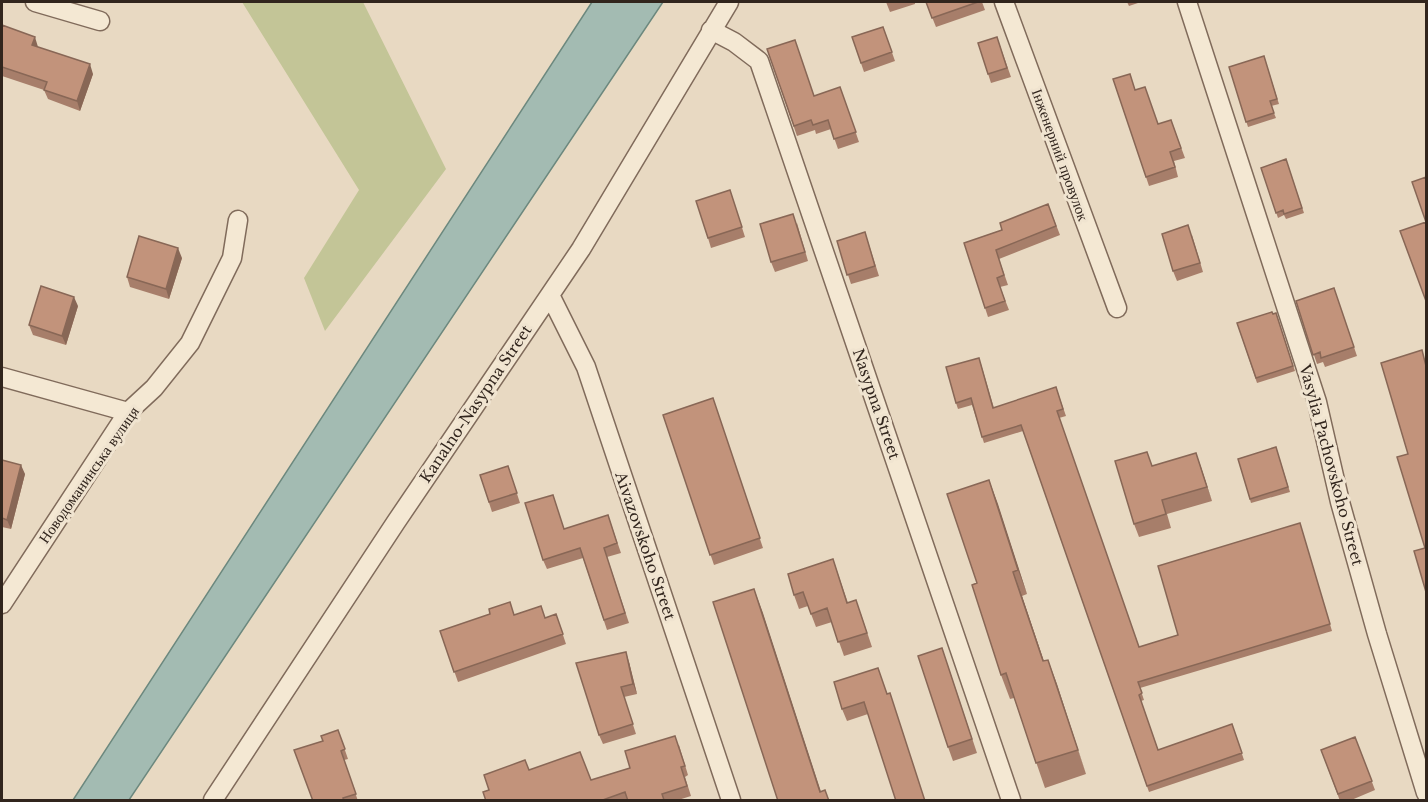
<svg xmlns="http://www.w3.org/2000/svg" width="1428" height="802" viewBox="0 0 1428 802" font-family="'Libre Baskerville',serif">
  <rect width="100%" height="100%" fill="#e8d9c2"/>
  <!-- green -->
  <path fill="#c3c597" d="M242 2H363L446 169 325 331 304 278 359 190Z"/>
  <!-- water -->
  <path fill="#a3bbb2" stroke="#6c887e" stroke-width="1.5" d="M592 2H663L129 800H73Z"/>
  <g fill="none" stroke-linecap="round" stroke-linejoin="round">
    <defs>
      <path id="minor" d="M35 2 100 21
        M1004 2 1117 308
        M1187 2 1317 402 1340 502 1377 634 1426 793
        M711 30 734 42 759 61 1011 800
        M550 295 586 367 731 800
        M2 377 128 412
        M2 604 128 412 154 388 190 343 232 258 238 220
        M213 800 396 522 581 249 729 2"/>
    </defs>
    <!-- minor casing -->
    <use href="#minor" stroke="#806b5b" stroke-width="21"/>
    <!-- minor -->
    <use href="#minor" stroke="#f4e8d3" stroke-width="18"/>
  </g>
  <!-- wall -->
  <path fill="#a77e6a" d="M886 2H915V4L890 12Z
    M926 2H982L985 10 936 27Z
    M1127 2H1141L1129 6Z
    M2 25 38 47 93 74 80 111 48 99 44 90 2 76Z
    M883 27 895 61 864 72 852 37Z
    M997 37 1011 77 991 83 978 43Z
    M767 49 814 96 840 87 859 142 838 149 831 129 816 134 815 130 797 136Z
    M1264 56 1279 104 1271 106 1276 118 1248 127 1229 67Z
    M1113 79 1136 90 1158 124 1171 120 1185 158 1174 161 1178 177 1149 186Z
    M1286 159 1304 213 1286 219 1284 215 1278 218 1261 168Z
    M730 190 745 237 711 248 708 238Z
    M1048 204 1060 235 999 259 1008 285 1000 287 1009 310 988 317 964 243 1002 230Z
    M797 223 808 261 775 272 771 262Z
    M865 232 879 276 851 284 837 241Z
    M1192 235 1203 272 1177 281 1173 271Z
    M182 258 169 299 130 287 127 277Z
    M1334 288 1357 356 1325 367 1323 362 1317 364 1296 301Z
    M78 306 66 345 33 335 29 325Z
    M1276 313 1295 371 1257 383 1237 323Z
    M981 364 994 408 1056 387 1066 416 1059 418 1139 647 1178 635 1300 523 1332 631 1140 688 1144 700 1141 701 1158 750 1232 724 1244 760 1149 792 1023 431 984 443 972 405 958 409 956 403Z
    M713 398 763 548 714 565 663 415Z
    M1276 447 1290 492 1251 503 1238 459Z
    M1196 453 1212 501 1167 514 1171 528 1139 537 1134 524 1152 466Z
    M2 460 25 474 11 529 2 527Z
    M508 466 520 503 492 512 480 475Z
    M989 480 1027 594 1022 596 1044 661 1048 660 1086 774 1045 788 1014 698 1010 699 1001 675 977 583Z
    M608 515 621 553 607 557 629 623 607 630 583 558 547 569 543 560 565 529Z
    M833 559 848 603 861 614 872 647 844 656 832 622 816 627 808 606 799 609 794 595Z
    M556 614 566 644 458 682 440 631 514 615 545 618Z
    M942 648 977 753 953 761 948 747Z
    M629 662 637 694 624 697 636 734 603 744 599 735Z
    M887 694 868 714 847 721 842 709Z
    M338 730 348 759 344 760 358 801H313L323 741Z
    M1355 737 1375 790 1349 801H1340L1321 750Z
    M679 745 688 775 685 777 691 796 675 801H486L489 790 529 770 591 780 630 768Z"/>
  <!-- shaded-wall -->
  <path fill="#886756" d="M35 37 38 47 32 45Z
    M90 64 93 74 80 111 77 101Z
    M178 248 182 258 169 299 166 289Z
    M74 297 78 306 66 345 62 336Z
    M1196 453 1201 467 1212 501 1207 487Z
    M21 465 25 474 11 529 7 520Z
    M989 480 998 504 1027 594 1018 570Z
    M1013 572 1022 596 1052 686 1043 661Z
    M754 589 763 613 824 801H823Z
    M626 652 629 662 637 694 633 684Z
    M1048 660 1057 684 1086 774Z"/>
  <!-- building -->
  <path fill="#c2937b" stroke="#886756" stroke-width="1.5" d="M926 2H978L932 18Z
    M2 25 35 37 32 45 90 64 77 101 44 90 47 82 2 67Z
    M883 27 892 52 861 63 852 37Z
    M997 37 1007 68 988 74 978 43Z
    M795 40 814 96 840 87 856 132 834 139 828 120 813 125 811 120 794 126 767 49Z
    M1264 56 1277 99 1270 101 1274 113 1246 122 1229 67Z
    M1130 74 1135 90 1145 87 1158 124 1171 120 1181 148 1170 152 1175 167 1146 177 1113 79Z
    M1286 159 1302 208 1284 214 1283 210 1276 213 1261 168Z
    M1426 177V301L1400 231 1426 222 1412 182Z
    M730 190 742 227 708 238 696 201Z
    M1048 204 1056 226 996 250 1004 275 997 278 1005 301 985 308 964 243 1002 230 1000 223Z
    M793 214 805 252 771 262 760 224Z
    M1188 225 1200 263 1173 271 1162 234Z
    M865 232 875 266 847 275 837 241Z
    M139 236 178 248 166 289 127 277Z
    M41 286 74 297 62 336 29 325Z
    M1334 288 1354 347 1321 358 1320 352 1313 355 1296 301Z
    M1272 312 1273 314 1276 313 1293 366 1256 378 1237 323Z
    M1422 350 1426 366V592L1414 551 1425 548 1397 457 1408 454 1381 363Z
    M979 358 993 408 1056 387 1063 409 1057 411 1139 647 1178 635 1158 566 1300 523 1330 624 1138 682 1142 693 1139 695 1158 750 1232 724 1242 753 1147 786 1021 425 982 437 971 398 956 403 946 367Z
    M713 398 760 538 710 555 663 415Z
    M1276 447 1288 487 1250 499 1238 459Z
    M1147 452 1152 466 1196 453 1207 487 1162 500 1166 514 1134 524 1115 461Z
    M2 460 21 465 7 520 2 518Z
    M508 466 517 493 489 502 480 475Z
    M989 480 1018 570 1013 572 1043 661 1048 660 1078 750 1036 763 1006 673 1001 675 972 585 977 583 947 494Z
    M553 495 564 529 608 515 617 543 604 548 625 613 604 620 580 548 543 560 525 503Z
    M833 559 847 603 856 600 867 633 838 642 827 608 811 614 803 592 794 595 788 574Z
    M754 589 820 792 825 790 829 801H778L713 602Z
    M510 602 514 615 541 606 545 618 556 614 563 634 454 672 440 631 490 614 489 609Z
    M942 648 972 739 948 747 918 656Z
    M626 652 633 684 621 687 633 724 599 735 576 663Z
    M878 668 887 694 890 693 925 801H896L864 702 842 709 834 682Z
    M338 730 345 749 341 751 356 794 343 798 344 801H313L294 750 323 741 321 736Z
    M675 736 685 766 681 767 687 786 662 794 664 800 662 801H628L625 792 600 801H486L483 792 489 790 484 775 525 760 529 770 580 752 591 780 630 768 625 751Z
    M1355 737 1372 781 1338 794 1321 750Z"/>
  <g text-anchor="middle" stroke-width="6" stroke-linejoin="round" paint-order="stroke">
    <!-- street labels -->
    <g font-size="15" fill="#31251d" stroke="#f0e4d0">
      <text transform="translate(1060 155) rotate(70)" y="5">Інженерний провулок</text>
      <text transform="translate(476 404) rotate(-56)" y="5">Kanalno-Nasypna Street</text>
      <text transform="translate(876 404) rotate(71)" y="5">Nasypna Street</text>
      <text transform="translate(1331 465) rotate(75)" y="5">Vasylia Pachovskoho Street</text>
      <text transform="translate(89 475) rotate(-55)" y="5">Новодоманинська вулиця</text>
      <text transform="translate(645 546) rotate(71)" y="5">Aivazovskoho Street</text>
    </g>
  </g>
  <!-- border -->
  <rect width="1428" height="802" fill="none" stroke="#31251d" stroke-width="6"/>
</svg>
